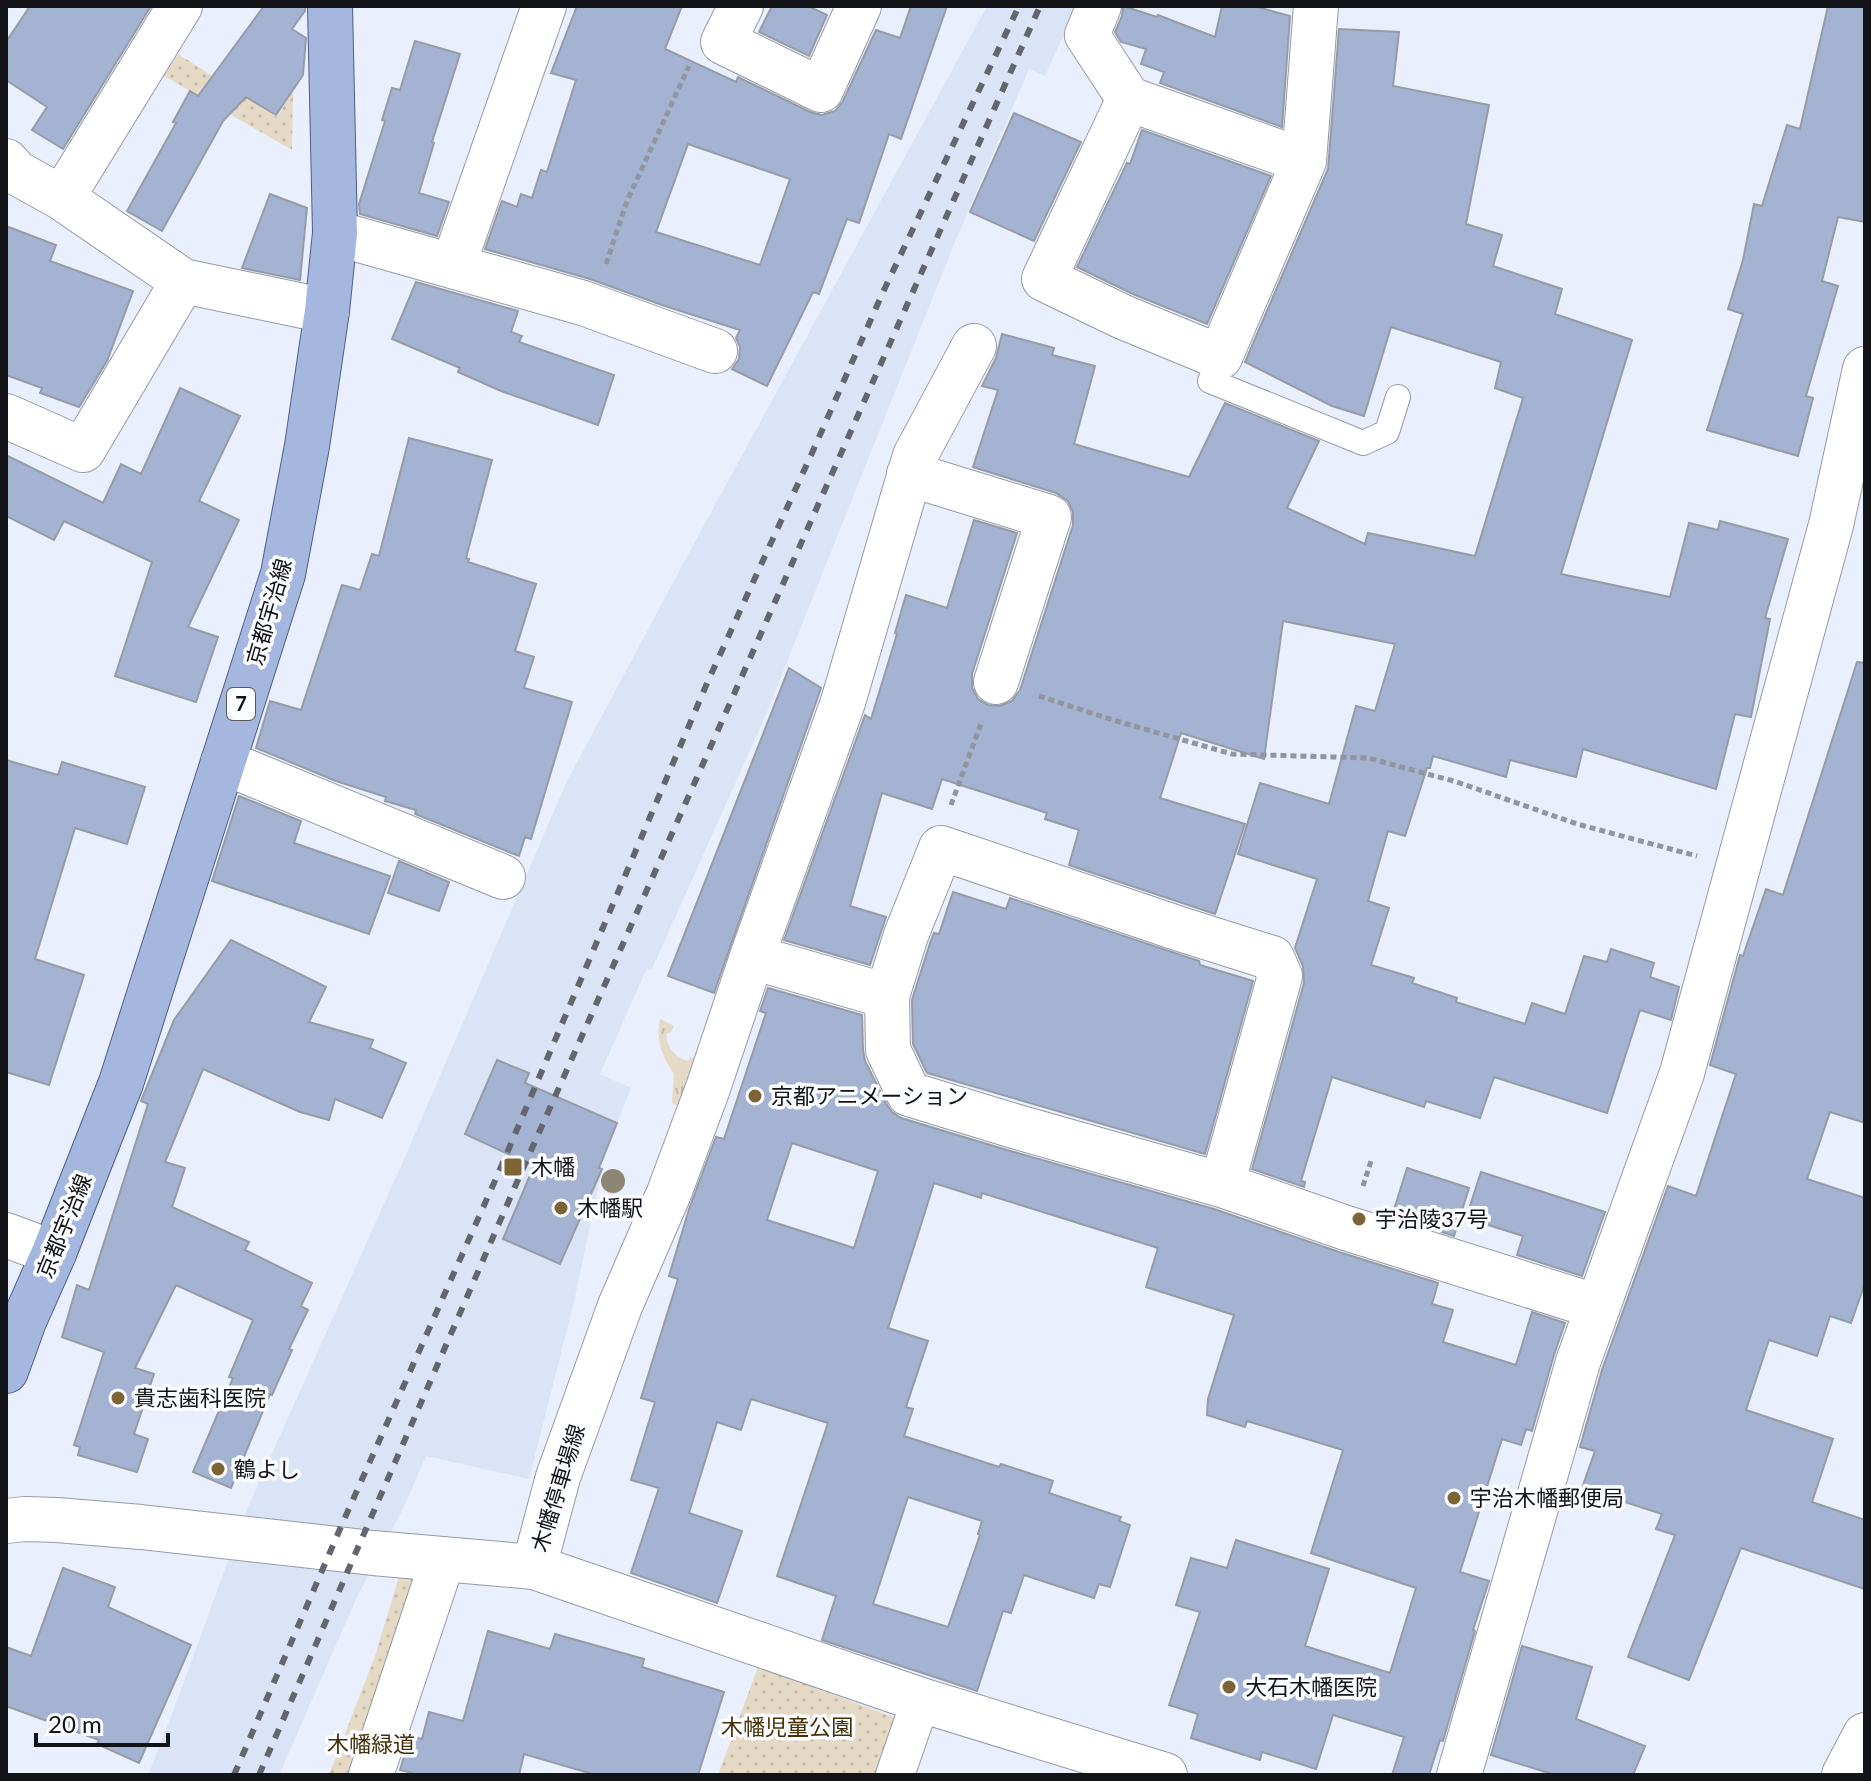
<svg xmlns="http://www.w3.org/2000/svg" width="1871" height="1781" viewBox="0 0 1871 1781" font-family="Lato,'Noto Sans JP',sans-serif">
  <defs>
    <pattern id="grass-tufts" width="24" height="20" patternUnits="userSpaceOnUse" patternTransform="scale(2)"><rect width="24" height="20" fill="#e5dac5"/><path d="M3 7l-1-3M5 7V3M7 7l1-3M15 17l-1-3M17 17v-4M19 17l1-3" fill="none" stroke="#c3baa8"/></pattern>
    <pattern id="park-dots" width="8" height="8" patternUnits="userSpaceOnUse" patternTransform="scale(2)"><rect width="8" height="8" fill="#e5dac5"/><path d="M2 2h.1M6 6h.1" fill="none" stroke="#c3baa8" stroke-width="1.8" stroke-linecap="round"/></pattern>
  </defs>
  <rect width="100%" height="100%" fill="#e9effc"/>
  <!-- built -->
  <path fill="#dbe4f7" d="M987 6H1077L1045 76 1029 69 955 242 765 717 652 969 647 968 600 1074 631 1088 599 1168 602 1169 574 1302 529 1479 426 1456 404 1507 357 1597 279 1775H148L174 1709 247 1509 405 1157 567 781 704 525Z"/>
  <!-- grass -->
  <path fill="url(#grass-tufts)" d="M660 1019 674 1026 671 1032 666 1034C667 1047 675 1058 688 1061L690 1057 697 1059 682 1108 672 1103 674 1074C662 1056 656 1041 660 1019Z"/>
  <!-- park -->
  <path fill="url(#park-dots)" d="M178 54 277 117 293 91 292 150 164 76Z
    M401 1570 453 1580 391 1775H329L375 1656Z
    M758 1667 907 1722 888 1775H718Z"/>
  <!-- building -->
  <path fill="#a5b3d2" stroke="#969ca7" stroke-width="2" fill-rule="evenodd" d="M30 6H151L63 149 32 130 47 107 6 80V42Z
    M264 6H305V11L292 29 306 38 303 75 276 115 246 97 223 121 162 231 127 211 176 123 173 122 190 91 198 96Z
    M577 6H682L665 49 736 82 738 77 810 112 822 115 835 111 843 101 876 30 900 38 911 6H947L901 139 889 134 859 223 847 219 819 294 813 292 767 386 732 369 739 359 740 347 736 338 740 330 662 305 590 279 485 249 502 201 517 207 521 194 532 198 541 170 547 172 576 80 551 73ZM688 144 790 179 760 265 656 232Z
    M772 6H808L827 15 809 56 759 32Z
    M1123 6 1157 17 1158 15 1215 37 1222 6H1254L1290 16 1282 127 1160 83 1164 72 1141 64 1146 49 1121 42 1115 32 1122 16Z
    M1828 6H1865V222L1838 217 1822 281 1838 286 1806 396 1813 398 1798 456 1707 430 1743 314 1728 309 1743 260 1754 204 1762 206 1787 125 1800 129Z
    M1339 29 1399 32 1393 86 1489 105 1466 224 1502 235 1493 266 1562 289 1555 314 1632 340 1561 574 1670 597 1689 523 1718 530 1720 521 1788 539 1765 618 1770 619 1751 717 1735 714 1716 789 1583 749 1576 777 1510 760 1506 777 1433 756 1430 768H1427L1405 836 1388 831 1368 901 1389 908 1371 965 1414 978 1412 983 1457 998 1456 1002 1525 1024 1532 1003 1565 1014 1584 956 1607 962 1611 949 1654 963 1650 977 1679 987 1671 1020 1640 1010 1607 1113 1494 1077 1480 1118 1426 1101 1424 1107 1332 1077 1301 1181 1305 1182 1304 1187 1252 1169 1304 983 1303 966 1295 948 1317 879 1238 854 1260 783 1329 804 1356 706 1375 711 1395 644 1283 621 1264 759 1181 733 1160 798 1245 824 1215 914 1069 865 1079 830 1045 819 1047 813 942 779 932 809 882 793 850 906 886 917 870 965 784 940 865 715 871 719 897 634 895 633 906 595 947 608 974 520 1017 533 972 674V688L978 699 988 705 1000 706 1012 701 1020 690 1073 525V512L1068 501 1056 493 973 467 998 390 982 386 996 358 1002 334 1054 348 1052 355 1095 366 1074 444 1189 477 1225 403 1319 441 1287 508 1365 544 1368 533 1475 556 1523 398 1495 388 1501 362 1391 327 1364 416 1332 406 1245 362 1328 169Z
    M415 41 460 54 432 142 434 143 419 193 449 202 437 236 360 214 359 204 385 121 382 120 392 88 400 90Z
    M1014 113 1081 142 1034 241 970 212Z
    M1142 130 1271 176 1207 324 1133 294 1077 267 1127 163 1130 164Z
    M270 194 307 208 300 280 242 268Z
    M6 226 56 245 50 261 133 291 107 361 79 407 40 393 42 388 6 375Z
    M416 282 518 311 511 332 522 336 519 342 614 375 598 425 501 391 458 372 460 368 392 339Z
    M180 388 240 416 199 501 239 520 188 627 218 637 196 702 115 676 152 562 64 521 54 540 6 516V455L103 503 121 464 141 474Z
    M409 438 492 460 466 558 469 559 468 562 536 584 515 651 534 657 524 688 572 702 531 839 525 837 519 856 415 814 416 810 385 801 386 797 336 781 256 748 270 701 301 710 342 585 360 590 372 554 379 556Z
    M1857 662 1865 663V1123L1830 1112 1807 1179 1865 1198V1283L1851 1323 1830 1316 1817 1356 1769 1340 1746 1410 1833 1439 1812 1502 1865 1520V1589L1741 1548 1689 1680 1628 1657 1675 1535 1656 1529 1662 1514 1582 1488 1595 1451 1580 1447 1602 1370 1668 1186 1696 1196 1736 1074 1710 1065 1740 955 1743 956 1766 889 1783 895Z
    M789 668 821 688 714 993 668 976Z
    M6 760 58 775 62 762 145 787 127 844 75 828 35 959 84 975 49 1085 6 1072Z
    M239 796 301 821 294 843 390 876 369 934 212 881Z
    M399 861 449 882 439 911 388 893Z
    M953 892 1006 909 1010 898 1199 961 1200 965 1253 981 1205 1154 927 1073 913 1044 912 1000 930 943 934 933 939 934Z
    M231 940 326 987 309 1022 373 1040 370 1048 406 1063 382 1118 335 1099 329 1120 300 1112 203 1069 165 1162 185 1168 172 1207 249 1242 245 1250 312 1283 301 1306 308 1310 289 1349 292 1350 272 1395 270 1394 231 1488 193 1472 233 1378 229 1377 253 1320 176 1285 135 1368 154 1374 134 1434 148 1439 137 1472 78 1455 80 1447 74 1445 104 1352 62 1337 77 1285 89 1290 148 1104 141 1101 174 1020Z
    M768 988 862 1015 863 1050 865 1061 887 1105 892 1112 901 1118 1007 1150 1214 1209 1339 1252 1438 1283 1432 1304 1453 1310 1443 1342 1516 1365 1532 1312 1565 1323 1554 1355 1532 1431 1526 1429 1521 1445 1502 1439 1460 1572 1489 1581 1473 1630 1475 1631 1443 1741 1440 1740 1429 1775H1392L1404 1737 1333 1715 1316 1769 1262 1752 1260 1760 1191 1738 1198 1714 1169 1705 1200 1612 1176 1605 1191 1558 1227 1568 1236 1540 1329 1569 1305 1646 1390 1673 1416 1588 1311 1553 1343 1450 1247 1421 1245 1427 1207 1415 1208 1399 1234 1315 1146 1287 1158 1248 982 1193 981 1198 934 1183 919 1231 888 1328 928 1341 906 1407 913 1409 904 1436 999 1467 1001 1464 1053 1481 1049 1493 1121 1517 1119 1521 1130 1525 1110 1587 1099 1584 1094 1598 1024 1575 1011 1613 1003 1611 977 1691 822 1640 836 1596 777 1576 828 1423 751 1399 741 1430 717 1422 689 1513 742 1531 717 1603 631 1573 659 1488 631 1480 655 1402 641 1398 678 1279 669 1276 689 1209 716 1137 724 1139 766 1013 760 1011ZM792 1143 878 1171 854 1248 767 1220ZM908 1497 982 1521 978 1534 980 1535 948 1627 873 1604Z
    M497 1060 529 1073 525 1083 617 1123 599 1168 602 1169 560 1264 503 1239 534 1166 465 1134Z
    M1407 1168 1469 1188 1454 1236 1392 1216Z
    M1481 1172 1605 1212 1582 1276 1517 1255 1523 1236 1466 1218Z
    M63 1568 115 1587 108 1607 191 1645 139 1763 97 1744 99 1740 6 1706V1647L31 1656Z
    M488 1631 550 1649 555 1634 644 1659 642 1667 724 1692 698 1775H596L524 1754 519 1775H413V1773L400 1770 410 1736 422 1739 429 1712 463 1721Z
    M1522 1646 1592 1667 1576 1719 1645 1746 1633 1775H1555L1491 1755Z"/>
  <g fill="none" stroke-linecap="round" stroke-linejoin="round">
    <defs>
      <path id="service" d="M1220 357 1210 381 1363 443 1387 432 1398 397"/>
      <path id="pedestrian" d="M895 1775 921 1700"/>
      <path id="minor" d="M741 6 723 42 821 90 859 6
        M1099 6 1087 35 1129 99 1044 279 1123 317 1220 357 1304 161 1316 6
        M1129 99 1304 161
        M6 161 17 173 62 198 183 281 327 311
        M62 198 180 6
        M335 233 583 303 715 351
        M453 266 544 6
        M974 346 915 456 843 702 752 957 887 996 906 935 941 848 1180 929 1272 958 1280 976 1222 1185
        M6 416 83 450 183 281
        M909 474 1049 517 996 682
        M223 762 503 877
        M887 996 888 1050 909 1094 1014 1126 1222 1185 1346 1228 1598 1307
        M6 1235 54 1253
        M534 1567 921 1700 1165 1775
        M371 1775 443 1559
        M1459 1775 1578 1362 1682 1073 1831 525 1865 369
        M1844 1775 1865 1735"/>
      <path id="secondary" d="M6 1521 25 1519 57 1520 141 1527 373 1553 534 1567 558 1477 620 1306 669 1193 708 1088 752 957"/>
      <path id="primary" d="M6 1371 24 1321 54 1253 121 1083 283 574 307 446 327 311 335 233 330 6"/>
    </defs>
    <!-- service casing -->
    <use href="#service" stroke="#959aa6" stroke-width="26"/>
    <!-- pedestrian casing -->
    <use href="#pedestrian" stroke="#959aa6" stroke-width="40"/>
    <!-- minor casing -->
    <use href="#minor" stroke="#959aa6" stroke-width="46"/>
    <!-- secondary casing -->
    <use href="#secondary" stroke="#959aa6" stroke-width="46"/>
    <!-- primary casing -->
    <use href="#primary" stroke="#4c5e8b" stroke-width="46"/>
    <!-- path -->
    <path stroke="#91959f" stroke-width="5" stroke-dasharray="6 4" stroke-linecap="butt" d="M606 264 627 201 689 66
      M1039 696 1113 720 1232 754 1368 758 1457 782 1577 824 1697 856
      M951 805 982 721
      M1363 1186 1372 1158"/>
    <!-- service -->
    <use href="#service" stroke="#fff" stroke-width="24"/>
    <!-- pedestrian -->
    <use href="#pedestrian" stroke="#fff" stroke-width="38"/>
    <!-- minor -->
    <use href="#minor" stroke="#fff" stroke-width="44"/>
    <!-- secondary -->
    <use href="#secondary" stroke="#fff" stroke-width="44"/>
    <!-- primary -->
    <use href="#primary" stroke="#a6b7df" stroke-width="44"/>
    <!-- rail -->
    <path stroke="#63666e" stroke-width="6" stroke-dasharray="10 10" stroke-linecap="butt" d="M234 1775 343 1522 498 1174 708 681 812 453 883 292 1019 6
      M259 1775 517 1182 1040 6"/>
  </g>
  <!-- trees -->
  <circle fill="#8e8674" cx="613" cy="1181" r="12"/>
  <!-- markers -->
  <g fill="#7c6435" stroke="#fbfcff" stroke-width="3">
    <circle cx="755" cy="1096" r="8"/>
    <rect x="503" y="1157" width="20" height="20" rx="4"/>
    <circle cx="561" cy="1208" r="8"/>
    <circle cx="1359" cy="1219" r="8"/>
    <circle cx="118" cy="1398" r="8"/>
    <circle cx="218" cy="1469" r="8"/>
    <circle cx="1454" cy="1498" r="8"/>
    <circle cx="1229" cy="1687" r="8"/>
  </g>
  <g text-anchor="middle" stroke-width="7" stroke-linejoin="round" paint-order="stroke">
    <!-- shield labels -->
    <rect fill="#fbfcff" stroke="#57595d" stroke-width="2" x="227" y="688" width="28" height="32" rx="6"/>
    <g font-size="20" font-weight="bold" fill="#111317">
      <text x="241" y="711">7</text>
    </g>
    <!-- street labels -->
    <g font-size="22" fill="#111317" stroke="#fbfcff">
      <text transform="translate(269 612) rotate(-74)" y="8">京都宇治線</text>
      <text transform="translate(64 1226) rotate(-68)" y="8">京都宇治線</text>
      <text transform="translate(558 1488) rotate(-73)" y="8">木幡停車場線</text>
    </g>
    <!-- poi labels -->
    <g font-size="22" fill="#111317" stroke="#fbfcff" text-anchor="start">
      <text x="771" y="1104">京都アニメーション</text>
      <text x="531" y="1175">木幡</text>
      <text x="577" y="1216">木幡駅</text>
      <text x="1375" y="1227">宇治陵37号</text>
      <text x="134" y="1406">貴志歯科医院</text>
      <text x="234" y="1477">鶴よし</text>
      <text x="1470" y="1506">宇治木幡郵便局</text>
      <text x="1245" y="1695">大石木幡医院</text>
    </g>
    <!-- park labels -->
    <g font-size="22" fill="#433005" stroke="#fbfcff">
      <text x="787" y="1735">木幡児童公園</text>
      <text x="371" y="1752">木幡緑道</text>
    </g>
  </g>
  <!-- border -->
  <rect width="1871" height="1781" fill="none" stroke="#111317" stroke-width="16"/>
  <!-- scale -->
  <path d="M36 1733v12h132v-12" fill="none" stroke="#111317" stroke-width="4"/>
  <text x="48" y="1733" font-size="24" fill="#111317" stroke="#fbfcff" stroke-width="6" paint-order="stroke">20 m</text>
</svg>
